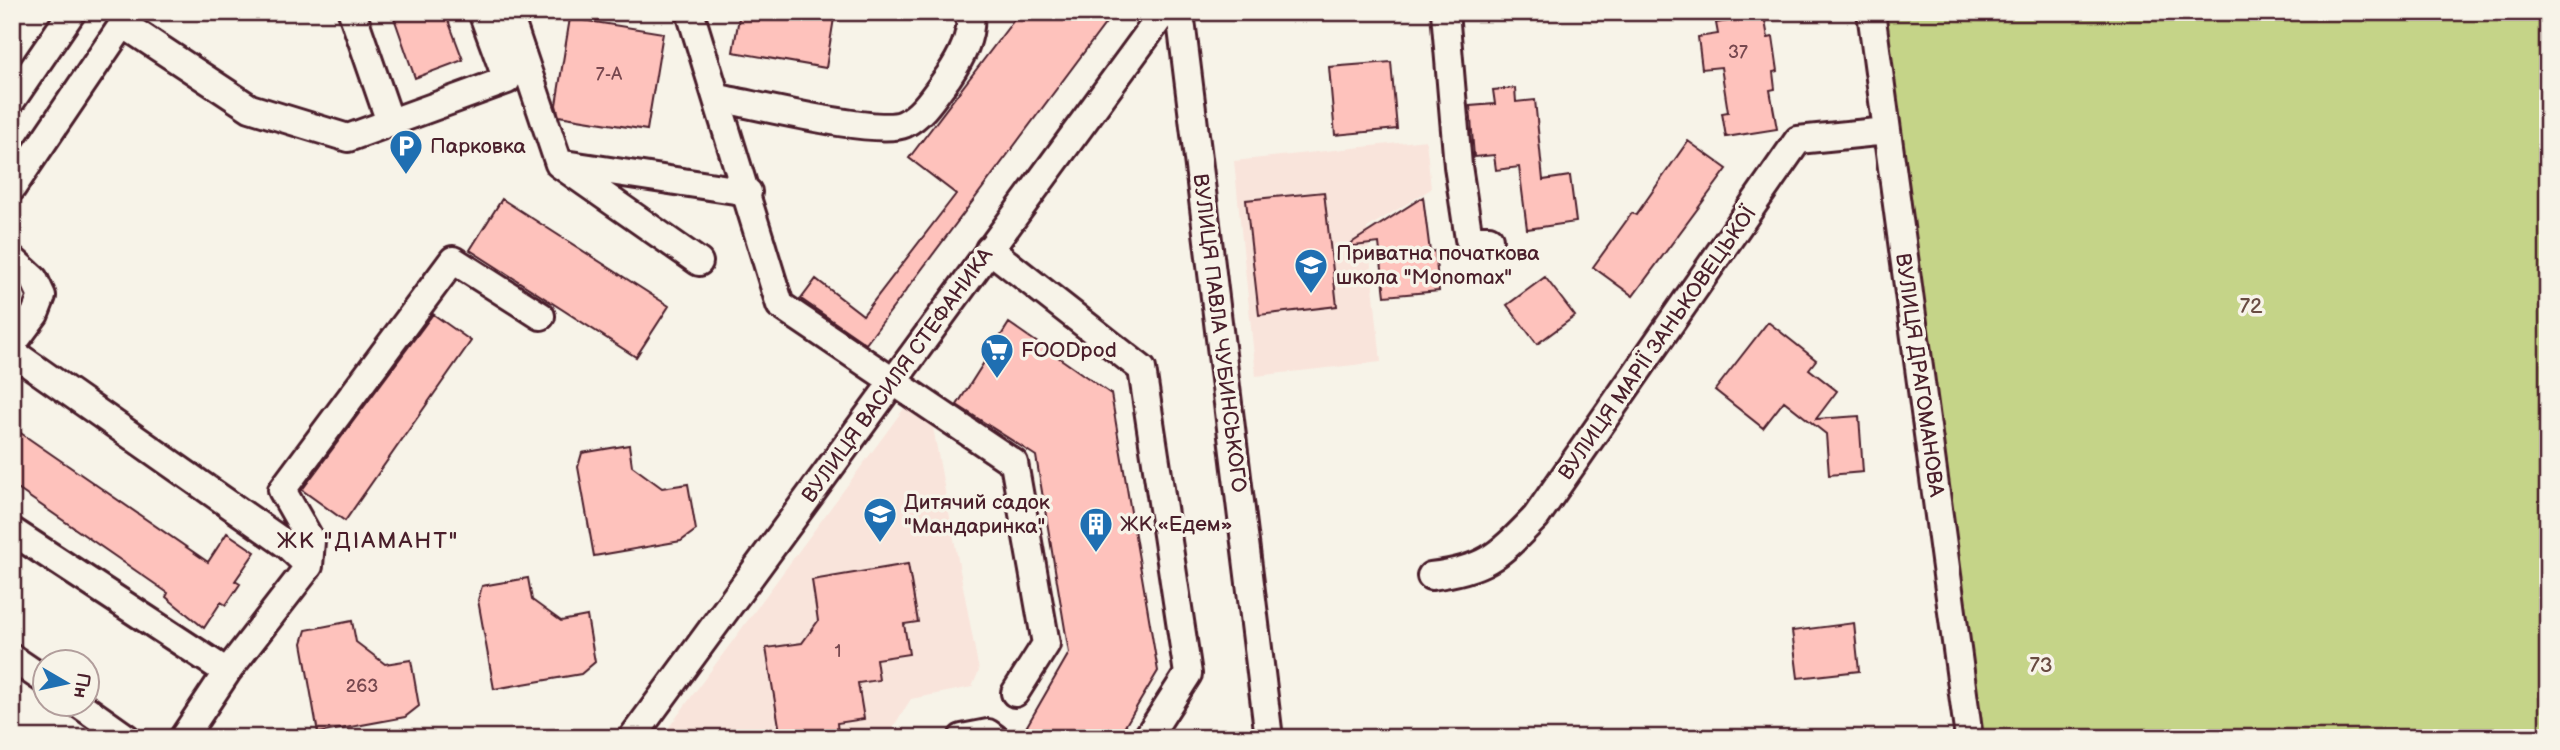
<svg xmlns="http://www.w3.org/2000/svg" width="2560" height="750" viewBox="0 0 2560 750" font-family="'Balsamiq Sans',sans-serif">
  <rect width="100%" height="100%" fill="#f7f3e8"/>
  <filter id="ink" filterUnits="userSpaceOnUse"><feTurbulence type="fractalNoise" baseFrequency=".0143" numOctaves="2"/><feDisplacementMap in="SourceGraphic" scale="14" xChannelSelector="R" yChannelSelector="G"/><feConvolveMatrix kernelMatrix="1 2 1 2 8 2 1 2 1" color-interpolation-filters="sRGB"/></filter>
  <g filter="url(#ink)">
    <!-- built -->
    <path fill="#f9e4db" d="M1426 140 1431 189 1367 228 1381 362 1256 376 1234 161Z
      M908 403 931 417 979 671 972 687 911 699 886 738H661Z"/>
    <!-- green -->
    <path fill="#c5d488" stroke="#887a5a" stroke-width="2" d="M1885 12H2548V738H1976Z"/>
    <!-- building -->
    <path fill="#fec2bc" stroke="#4a1f2b" stroke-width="2" d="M392 12H445L463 60 415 78Z
      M740 12H835L826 68 733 52Z
      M1020 12H1114L866 344 801 299 816 279 863 315 956 194 909 158Z
      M1764 15 1768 38 1773 37 1778 71 1773 72 1775 89 1770 90 1777 129 1726 137 1722 113 1728 112 1721 67 1702 69 1698 37 1718 34 1716 23Z
      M570 18 663 33 647 130 559 116 556 105Z
      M1391 62 1397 129 1335 135 1329 67Z
      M1515 88 1516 102 1535 100 1543 180 1570 176 1576 222 1527 229 1519 167 1496 170 1494 155 1474 157 1470 106 1495 104 1493 90Z
      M1688 141 1727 169 1633 296 1593 267 1632 213 1636 215Z
      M1324 192 1337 306 1259 315 1246 200Z
      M1423 197 1430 252 1435 251 1439 291 1385 296 1379 243 1345 247Z
      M502 199 669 306 636 357 470 250Z
      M1545 277 1575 316 1537 344 1507 305Z
      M433 314 471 341 345 521 302 490Z
      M1768 322 1816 360 1809 369 1837 391 1816 419 1859 416 1863 472 1829 475 1826 434 1784 401 1763 428 1715 390Z
      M1009 323 1111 394 1158 671 1118 738H1020L1069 653 1036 456 957 405Z
      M12 427 208 562 227 533 255 552 235 581 240 584 226 605 221 602 204 628 166 597 168 593 12 485Z
      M629 445 632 466 662 488 688 484 696 530 681 541 594 556 578 467 582 453Z
      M908 564 918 622 904 624 909 654 876 659 879 680 858 683 864 719 837 723 838 734 781 738 766 648 802 643 818 621 812 580Z
      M528 578 532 600 561 621 587 616 595 662 581 674 494 689 478 600 482 586Z
      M352 621 356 642 385 664 411 660 419 706 405 717 318 733 302 643 306 630Z
      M1854 623 1859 671 1798 678 1792 631Z"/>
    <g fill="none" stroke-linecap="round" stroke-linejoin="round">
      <defs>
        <path id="minor" d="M352 12 390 122
          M508 12 559 164 699 262
          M690 12 780 305 1014 463 1046 644 1015 693
          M1180 12 1269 738
          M1445 12 1458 166 1469 239H1489
          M1871 12 1969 738
          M718 98C752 104 878 136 904 124 923 115 935 94 948 77 961 58 973 36 970 12
          M12 100 72 12
          M564 164 748 192
          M12 188 123 24 250 108 348 138 507 80 482 12
          M989 249 1142 369 1188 674 1147 738
          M12 259 34 279 42 296 35 314 12 345
          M12 352 287 545 309 566 227 672 183 738
          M12 531 227 672
          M309 566 311 541 282 490 453 260 541 316
          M1431 576C1487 569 1498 556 1536 517L1798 140 1887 131
          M12 658 46 681
          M79 704 127 738
          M632 738 1164 12
          M962 738 988 733 995 738"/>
      </defs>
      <!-- minor casing -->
      <use href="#minor" stroke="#4a1f2b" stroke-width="32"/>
      <!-- minor -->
      <use href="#minor" stroke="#f7f3e8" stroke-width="26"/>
    </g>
  </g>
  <!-- icons -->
  <defs>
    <symbol id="parking-pin" viewBox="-11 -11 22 30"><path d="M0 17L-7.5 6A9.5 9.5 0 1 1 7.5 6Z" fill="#1f6fb2" stroke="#f7f3e8"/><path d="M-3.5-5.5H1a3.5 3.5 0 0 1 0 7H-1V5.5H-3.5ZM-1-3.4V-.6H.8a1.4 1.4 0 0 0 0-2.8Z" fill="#fff"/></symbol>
    <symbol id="school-pin" viewBox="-11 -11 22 30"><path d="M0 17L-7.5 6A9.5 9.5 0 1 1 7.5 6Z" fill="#1f6fb2" stroke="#f7f3e8"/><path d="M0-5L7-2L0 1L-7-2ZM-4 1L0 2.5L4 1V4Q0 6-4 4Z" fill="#fff"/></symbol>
    <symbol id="supermarket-pin" viewBox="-11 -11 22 30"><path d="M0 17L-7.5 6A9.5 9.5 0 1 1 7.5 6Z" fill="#1f6fb2" stroke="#f7f3e8"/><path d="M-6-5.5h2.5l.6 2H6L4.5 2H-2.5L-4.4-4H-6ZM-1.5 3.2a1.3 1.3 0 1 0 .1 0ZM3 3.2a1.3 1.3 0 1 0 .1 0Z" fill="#fff"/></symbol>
    <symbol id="building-pin" viewBox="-11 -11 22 30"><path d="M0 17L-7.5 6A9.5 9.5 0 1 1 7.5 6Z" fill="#1f6fb2" stroke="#f7f3e8"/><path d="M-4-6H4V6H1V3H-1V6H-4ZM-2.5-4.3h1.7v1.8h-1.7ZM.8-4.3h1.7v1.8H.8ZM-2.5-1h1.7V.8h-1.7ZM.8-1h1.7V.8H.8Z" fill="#fff"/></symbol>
  </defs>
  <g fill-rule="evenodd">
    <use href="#parking-pin" x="387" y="127" width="38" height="52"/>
    <use href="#school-pin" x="1292" y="246" width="38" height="52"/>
    <use href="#supermarket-pin" x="978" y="331" width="38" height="52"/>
    <use href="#school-pin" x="861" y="495" width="38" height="52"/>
    <use href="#building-pin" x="1077" y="505" width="38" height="52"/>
  </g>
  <g text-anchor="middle" stroke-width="7" stroke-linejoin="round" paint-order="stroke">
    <!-- number labels -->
    <g font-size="18" fill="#77484f">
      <text x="1738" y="58">37</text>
      <text x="609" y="80">7-А</text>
      <text x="838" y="657">1</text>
      <text x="362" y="692">263</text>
    </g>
    <!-- poi labels -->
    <g font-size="21" fill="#4a1f2b" stroke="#f7f3e8" text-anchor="start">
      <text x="430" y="153">Парковка</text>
      <text x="1336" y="260">Приватна початкова<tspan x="1336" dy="24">школа "Monomax"</tspan></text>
      <text x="1021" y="357">FOODpod</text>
      <text x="904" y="509">Дитячий садок<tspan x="904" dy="24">"Мандаринка"</tspan></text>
      <text x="1120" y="531">ЖК «Едем»</text>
    </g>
    <!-- park labels -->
    <g font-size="21" fill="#694c42" stroke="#f7f3e8">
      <text x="2251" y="313">72</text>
      <text x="2041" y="672">73</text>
    </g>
    <!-- street labels -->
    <g font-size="21" fill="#4a1f2b" stroke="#f7f3e8">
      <text transform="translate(1220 333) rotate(83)" y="7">ВУЛИЦЯ ПАВЛА ЧУБИНСЬКОГО</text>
      <text transform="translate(1657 343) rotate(-55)" y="7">ВУЛИЦЯ МАРІЇ ЗАНЬКОВЕЦЬКОЇ</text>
      <text transform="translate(897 375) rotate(-54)" y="7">ВУЛИЦЯ ВАСИЛЯ СТЕФАНИКА</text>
      <text transform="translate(1920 375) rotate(82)" y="7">ВУЛИЦЯ ДРАГОМАНОВА</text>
    </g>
    <!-- neighbourhood labels -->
    <g font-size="23" letter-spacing="2" fill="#4a1f2b" stroke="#f7f3e8">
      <text x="368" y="548">ЖК "ДІАМАНТ"</text>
    </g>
  </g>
  <!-- margin -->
  <rect width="2560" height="750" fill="none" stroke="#f7f3e8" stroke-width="42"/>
  <rect x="21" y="21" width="2518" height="708" fill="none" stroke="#4a1f2b" stroke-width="2.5" filter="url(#ink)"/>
  <!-- north arrow -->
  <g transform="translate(66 683) rotate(99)"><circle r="33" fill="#f7f3e8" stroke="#b29e9c" stroke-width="2"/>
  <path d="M0-5L12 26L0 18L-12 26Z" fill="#1f6fb2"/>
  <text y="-10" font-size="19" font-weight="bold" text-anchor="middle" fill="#4a1f2b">Пн</text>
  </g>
</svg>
